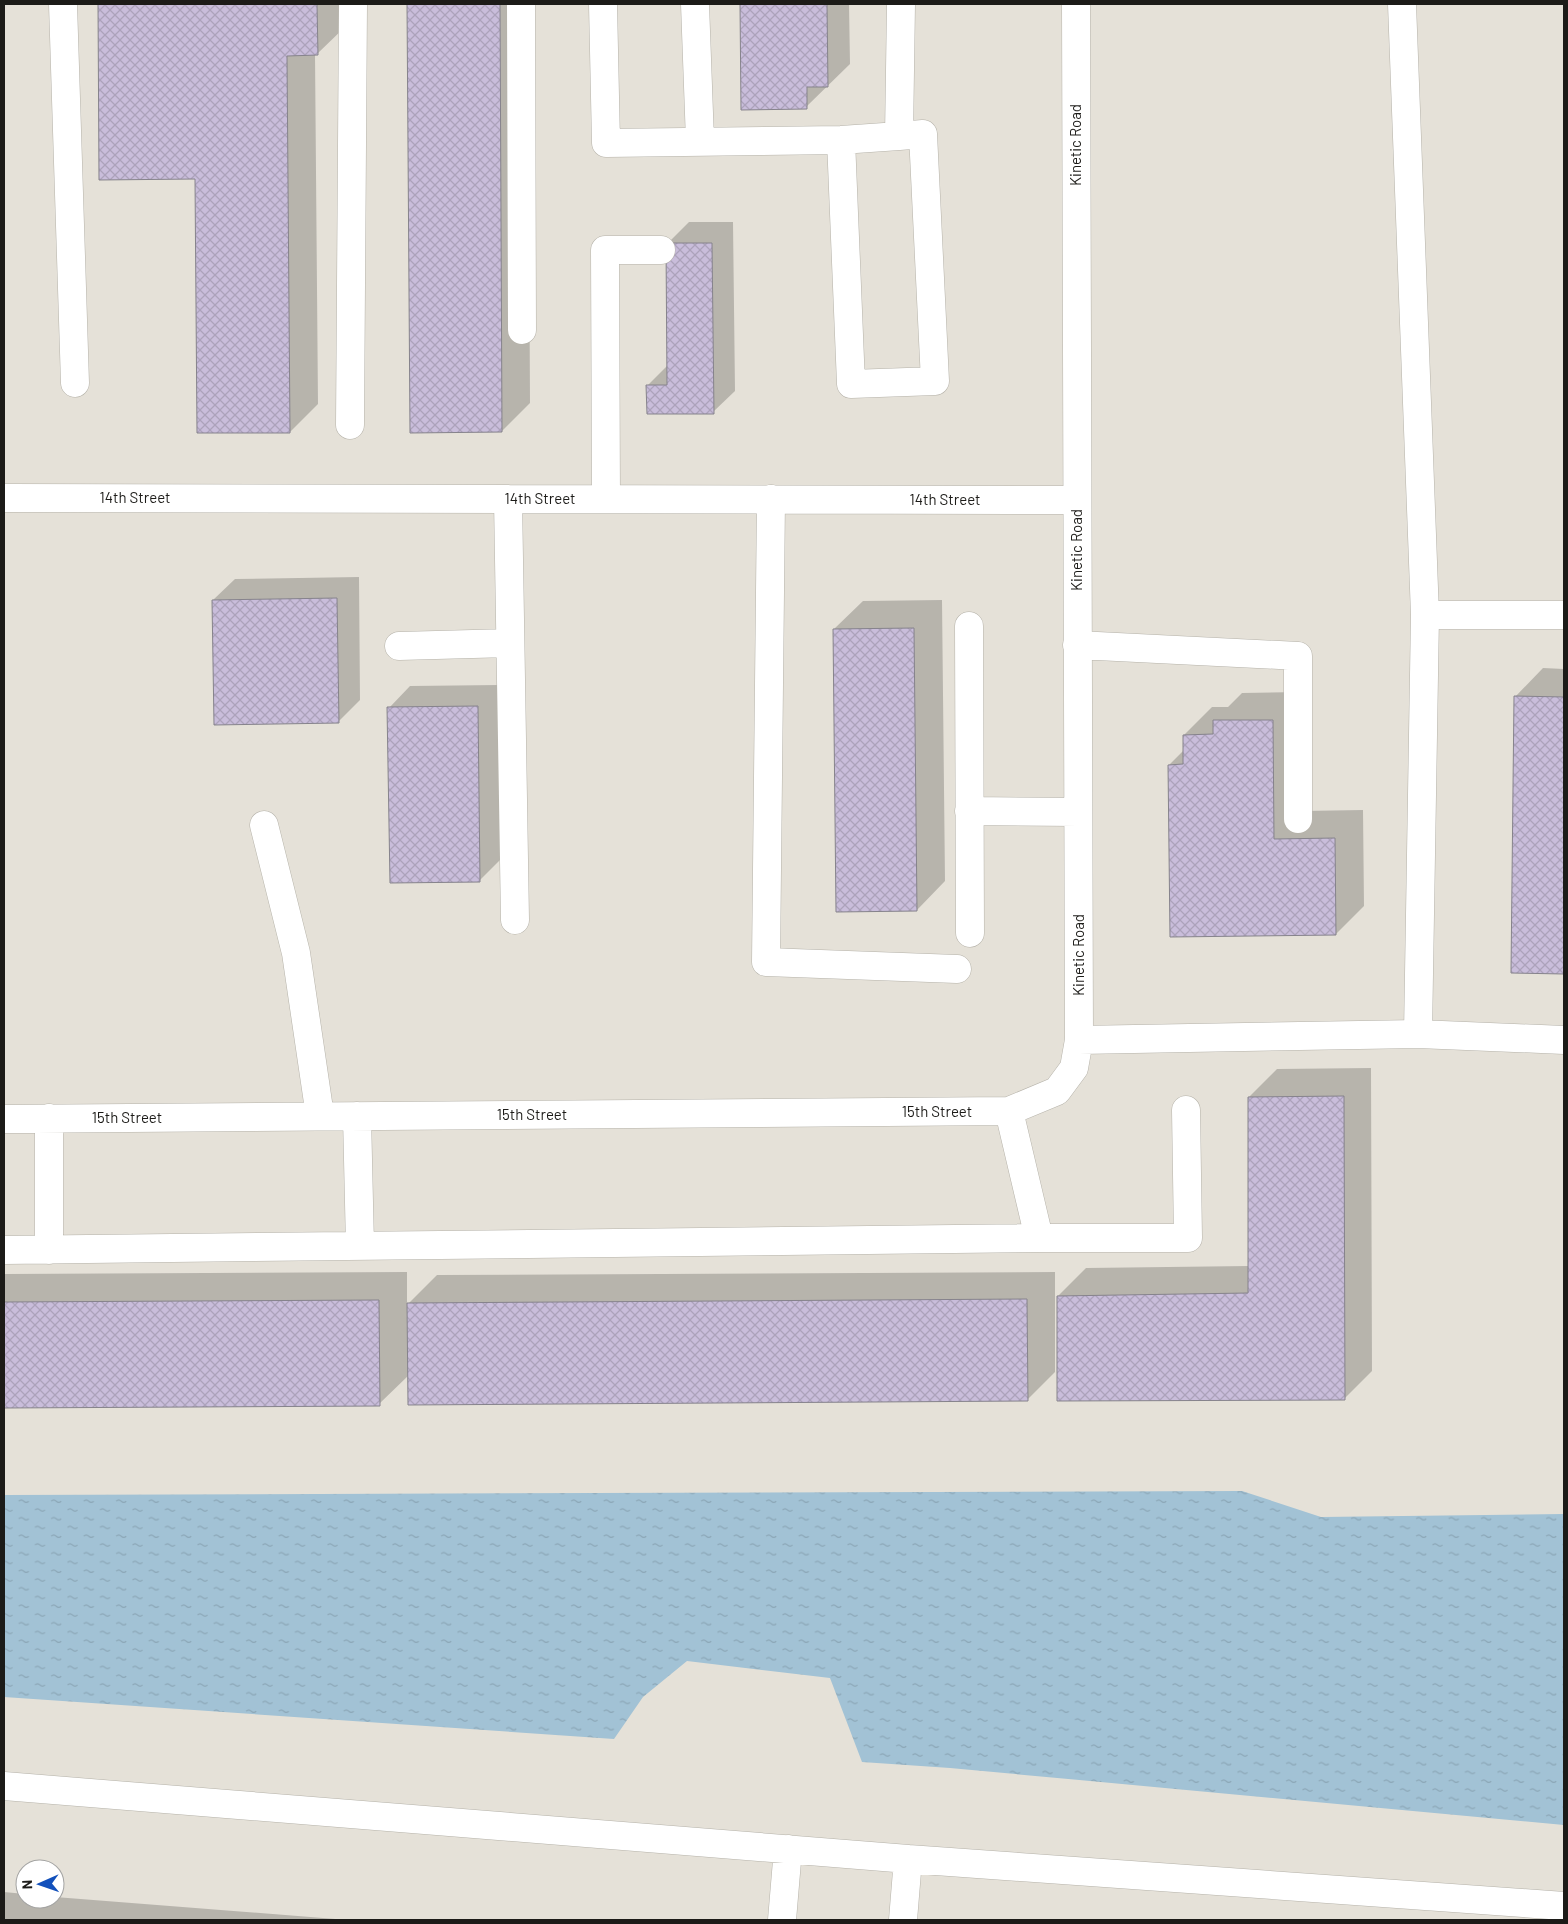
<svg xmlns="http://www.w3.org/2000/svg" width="1568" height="1924" viewBox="0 0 1568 1924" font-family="Barlow,sans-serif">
  <defs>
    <pattern id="water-ripples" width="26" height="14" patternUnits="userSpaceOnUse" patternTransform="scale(1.25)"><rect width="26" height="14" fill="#a2c2d5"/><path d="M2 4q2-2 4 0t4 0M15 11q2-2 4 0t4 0" fill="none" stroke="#8ba6b6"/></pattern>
    <pattern id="building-cross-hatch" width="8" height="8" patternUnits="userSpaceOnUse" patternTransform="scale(1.25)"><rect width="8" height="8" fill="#c9bddb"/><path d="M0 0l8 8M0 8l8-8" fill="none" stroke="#aca2bb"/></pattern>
  </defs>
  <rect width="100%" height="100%" fill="#e5e1d8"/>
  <!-- water -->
  <path fill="url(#water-ripples)" d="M1242 1491 1321 1517 1564 1514V1825L950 1768 862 1762 830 1678 687 1661 643 1697 614 1739 4 1697V1495Z"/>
  <!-- shadow -->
  <path fill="#0003" d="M99 4H345L346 26 317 54H315L318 404 290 432 196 178 100 179Z
    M408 4H528L530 403 502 431 411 432Z
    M741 4H849L850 64 806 107 742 108Z
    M689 222H733L735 391 713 412 648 385 668 365 667 244Z
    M359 577 360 700 338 722 213 600 235 579Z
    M942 600 945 881 917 910 834 629 863 601Z
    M1543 668 1564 669V973L1513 972 1515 697Z
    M499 685 501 859 479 881 389 708 410 686Z
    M1301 692 1302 811 1363 810 1364 906 1336 934 1169 765 1184 750V735L1212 707H1228L1242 693Z
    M1371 1068 1372 1371 1344 1399 1058 1296 1086 1268 1249 1266V1097L1277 1069Z
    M407 1272V1305L437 1275 1055 1272V1372L1027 1400 409 1375 379 1404 4 1407V1274Z
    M4 1892 25 1894V1899H55V1897L348 1920H4Z"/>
  <!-- building -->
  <path fill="url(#building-cross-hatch)" stroke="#86838c" d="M98 4H317L318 55 287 56 290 433H197L195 179 99 180Z
    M407 4H500L502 432 410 433Z
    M740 4H827L828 87H807V109L741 110Z
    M666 243H712L714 414H647L646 385H667Z
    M337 598 339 723 214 725 212 600Z
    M914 628 917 911 836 912 833 629Z
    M1514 696 1564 697V974L1511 973Z
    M478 706 480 882 390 883 387 707Z
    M1213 720H1273L1274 839 1335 838 1336 935 1170 937 1168 765 1183 764V735L1213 734Z
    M1344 1096 1345 1400 1057 1401V1296L1248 1293V1097Z
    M1027 1299 1028 1401 408 1405 407 1303Z
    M379 1300 380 1406 4 1408V1302Z"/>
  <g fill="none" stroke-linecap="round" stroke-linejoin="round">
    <defs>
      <path id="minor" d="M63 4 75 383
        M521 4 522 330
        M603 4 606 143 841 140 899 136 901 4
        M695 4 700 141
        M841 140 851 384 935 381 923 134 899 136
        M350 425 353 4
        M4 498 1077 500
        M508 499 515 920
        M606 499 605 250H661
        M771 499 766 962 957 969
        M1425 615H1564
        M969 626 970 933
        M1077 645 1298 656V819
        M399 646 510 643
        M969 811 1078 812
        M264 825 296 953 320 1116
        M1418 1034 1564 1040
        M1079 1040 1418 1034 1425 615 1402 4
        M1009 1111 1039 1238
        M357 1116 360 1246
        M49 1118V1250
        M4 1119 1009 1111 1057 1091 1074 1068 1079 1040 1076 4
        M4 1250 1039 1238H1188L1186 1110
        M4 1786 908 1859 1564 1906
        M782 1920 788 1849
        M903 1920 908 1859"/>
    </defs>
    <!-- minor casing -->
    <use href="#minor" stroke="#b5b2a9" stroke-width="29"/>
    <!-- minor -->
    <use href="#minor" stroke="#fff" stroke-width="28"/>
  </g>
  <g text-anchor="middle" stroke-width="5" stroke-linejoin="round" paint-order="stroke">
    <!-- street labels -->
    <g font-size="15" fill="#1c1b18" stroke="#fff">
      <text transform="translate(1076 145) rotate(-90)" y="5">Kinetic Road</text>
      <text x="135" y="503">14th Street</text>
      <text x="540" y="504">14th Street</text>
      <text x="945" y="505">14th Street</text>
      <text transform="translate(1077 550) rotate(-90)" y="5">Kinetic Road</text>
      <text transform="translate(1079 955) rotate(-90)" y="5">Kinetic Road</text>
      <text x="937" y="1117">15th Street</text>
      <text x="532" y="1120">15th Street</text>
      <text x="127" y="1123">15th Street</text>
    </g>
  </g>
  <!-- border -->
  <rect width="1568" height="1924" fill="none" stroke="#1c1b18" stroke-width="10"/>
  <!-- north arrow -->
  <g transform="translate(40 1884) rotate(268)"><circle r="24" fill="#ffffff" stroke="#a4a4a3"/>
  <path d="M0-4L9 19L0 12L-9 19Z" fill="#1250bb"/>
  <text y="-8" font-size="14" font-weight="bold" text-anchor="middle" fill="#1c1b18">N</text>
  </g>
</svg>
